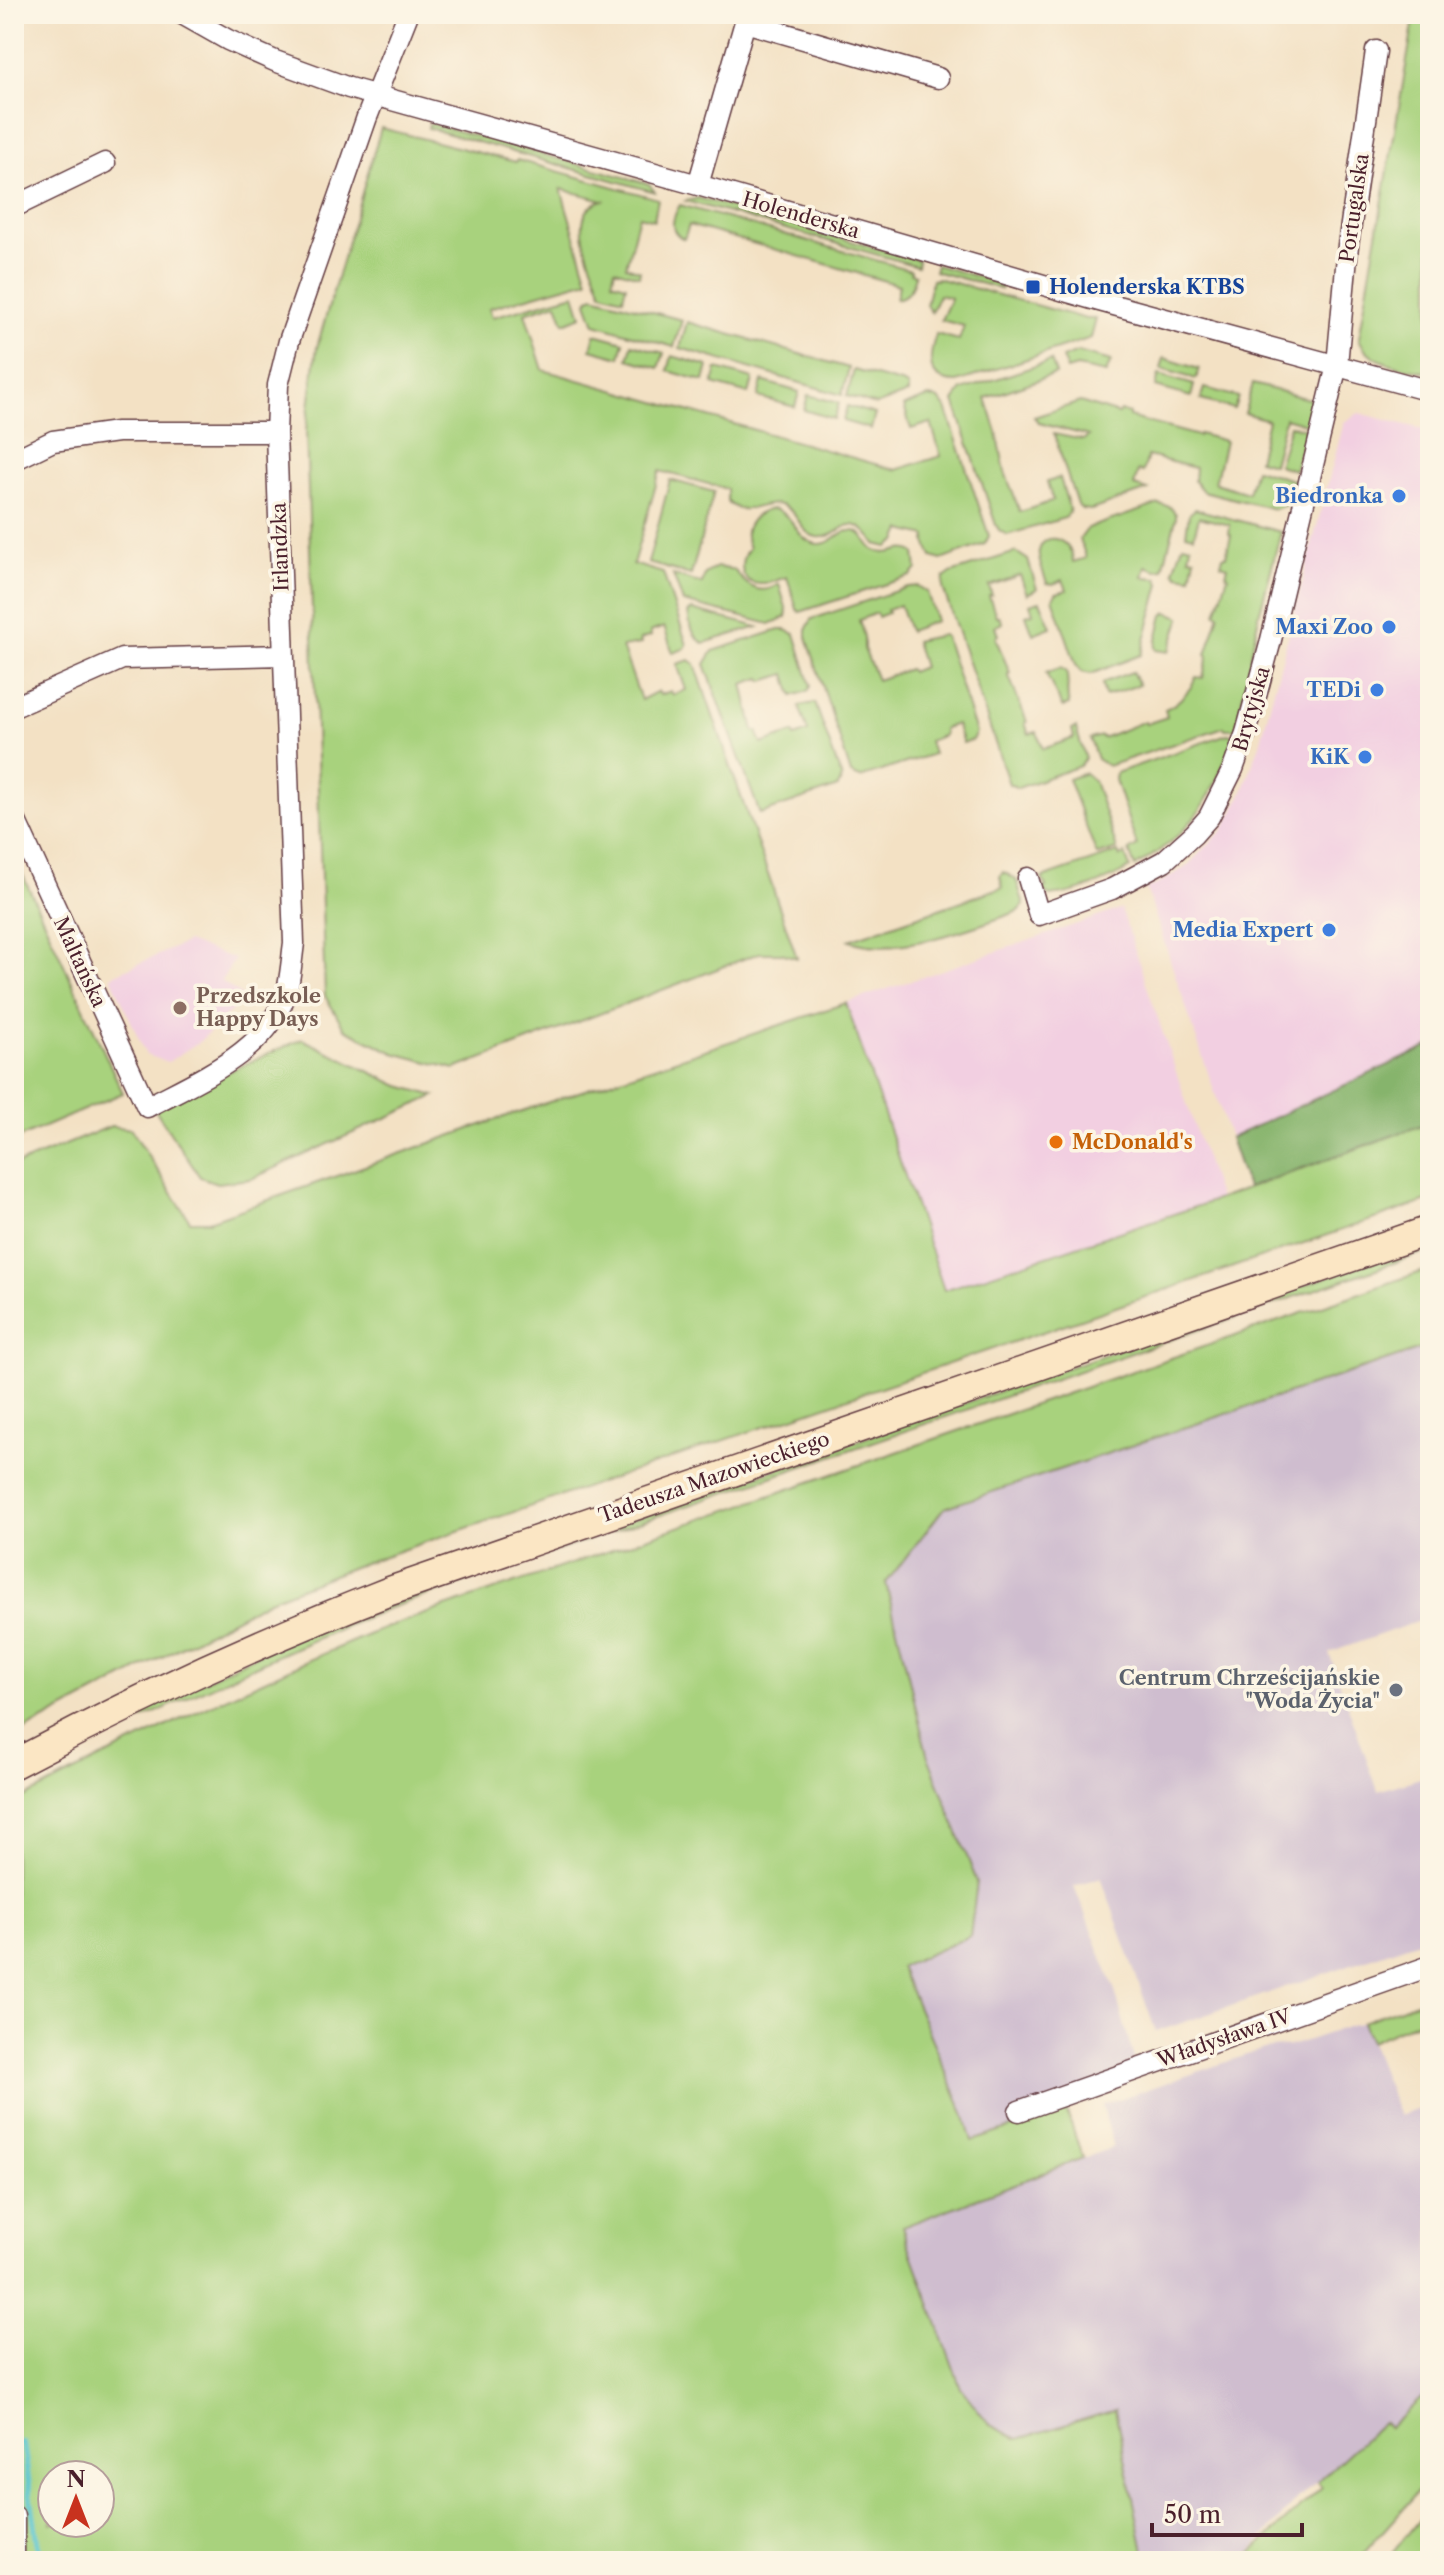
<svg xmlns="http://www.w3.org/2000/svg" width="1444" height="2575" viewBox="0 0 1444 2575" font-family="'Libre Caslon Text',serif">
  <rect width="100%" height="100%" fill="#fcf5e5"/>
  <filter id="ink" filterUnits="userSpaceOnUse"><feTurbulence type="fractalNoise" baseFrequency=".0125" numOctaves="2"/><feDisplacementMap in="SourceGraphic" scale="16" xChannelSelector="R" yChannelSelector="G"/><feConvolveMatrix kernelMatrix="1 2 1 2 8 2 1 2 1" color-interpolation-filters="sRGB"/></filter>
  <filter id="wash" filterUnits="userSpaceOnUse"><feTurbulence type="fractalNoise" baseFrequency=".006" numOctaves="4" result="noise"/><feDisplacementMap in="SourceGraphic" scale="32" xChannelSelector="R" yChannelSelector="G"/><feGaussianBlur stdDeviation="1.8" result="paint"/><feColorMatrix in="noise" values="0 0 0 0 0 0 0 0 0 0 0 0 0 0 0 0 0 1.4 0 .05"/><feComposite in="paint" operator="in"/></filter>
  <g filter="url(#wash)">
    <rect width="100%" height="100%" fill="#f3e1c4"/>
    <!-- built -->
    <path fill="#f2cfe1" d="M1359 413 1430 431V1046L1230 1138 1146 888 1156 885 1186 867 1223 830 1242 794 1260 744 1344 422Z
      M1121 909 1219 1199 944 1291 846 1003Z
      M187 942 235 959 221 981 245 998 200 1041 168 1062 146 1055 111 976Z"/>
    <!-- industrial -->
    <path fill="#cfbdcf" d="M1430 1346V1617L1329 1653 1378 1791 1430 1775V1937L1156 2032 1101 1877 1074 1886 1114 1988 1134 2059 1066 2110 972 2141 964 2113 900 1966 969 1936 977 1882 927 1754 886 1583 944 1508Z
      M1362 2022 1399 2116 1422 2108 1430 2132V2390L1389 2429 1383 2423 1299 2498 1242 2561H1146L1115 2410 1018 2439 990 2425 961 2388 902 2226 1114 2147 1102 2105 1264 2049 1290 2046Z"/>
    <!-- green -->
    <path fill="#a8d27d" stroke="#797854" stroke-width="2" fill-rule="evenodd" d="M1415 14H1430V373C1405 367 1368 365 1359 338Z
      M429 123 649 184 655 192 428 128Z
      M381 128 516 162 517 160 658 199 654 220 639 216 626 266 640 271 639 276 615 269 612 281 626 285 623 298 602 292C593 264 563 212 603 200L561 189 588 280 489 308 492 317 575 294 582 316 564 323 557 303 525 313 543 370 896 470 941 456 931 423 911 429 904 406 929 397 939 399 946 408 989 536 985 544 941 560 932 557 926 542 927 536 902 530 897 541 888 547 876 544C847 504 843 540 817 537 799 534 799 510 781 505 761 500 744 520 727 501V489L660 471 633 564 663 573 687 645 684 649 673 653 664 627 650 632 651 636 640 640 641 644 622 647 641 700 658 691 660 695 671 691 673 695 686 690 677 664 690 660 695 664 797 958 781 953H759L455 1069 394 1053 345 1029 325 996 306 430 317 347Z
      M698 198 918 260 917 266 686 201Z
      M680 205 911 270V273L915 275C912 287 910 296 896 299L899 285 689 225 684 239C668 232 672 218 680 205Z
      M936 265 1003 284 1001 289 934 271Z
      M937 278 1086 319H1096L1091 338 957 382C924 382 929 356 936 334L959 340 964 326 941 320 951 298 939 295 931 312 926 305 932 279 936 280Z
      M594 296 682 320 674 347 595 324 587 302 589 298Z
      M687 322 849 368 842 395 680 348Z
      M595 334 624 342 620 357 591 349Z
      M632 344 664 353 659 368 628 359Z
      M1078 352 1111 361 1106 373 1077 367 1067 370 1062 358Z
      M672 356 708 366 704 381 668 371Z
      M1164 358 1199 369 1196 379 1161 369Z
      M1051 361 1056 374 986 398 997 432 1005 472 1020 512 1053 501 1047 482 1060 478 1070 511 1065 518 1007 535 999 530 996 525 954 401 962 390Z
      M717 369 753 379 749 394 713 384Z
      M854 370 904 384 908 387V393L876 405 847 396Z
      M1159 375 1194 385 1191 397 1156 387Z
      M762 381 799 392 795 407 758 397Z
      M1253 384 1316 401 1309 425 1285 418 1273 464 1258 460 1268 420 1244 413Z
      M1205 388 1238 397 1234 409 1201 400Z
      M808 395 839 403 834 419 804 410Z
      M1080 402 1118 414 1120 411 1129 414V417L1198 436 1199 434 1225 441 1215 483 1248 493 1255 469 1296 481 1292 496 1286 505 1274 509 1203 491 1194 481 1195 468 1148 456 1143 472 1138 471 1134 486 1148 490 1091 510 1082 509 1077 505 1054 434 1083 440 1089 436 1039 423 1034 417Z
      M847 406 875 414 871 429 843 421Z
      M1290 425 1306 429 1294 470 1278 465Z
      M670 480 714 492 691 575 648 563Z
      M1159 504 1170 507 1176 514V518L1163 569 1156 570 1146 566 1143 577 1158 578 1160 584 1141 655 1091 674 1082 672 1076 665 1053 598 1056 593 1067 590 1063 580 1053 584 1047 583C1044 574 1037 560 1039 551 1045 528 1073 541 1073 562L1086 558 1080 539 1088 528Z
      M771 509C796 512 794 541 818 544 833 545 838 530 852 531 865 531 865 544 874 550 890 559 901 543 915 553L917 569 911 576 800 612 797 609 787 577C778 579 769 585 760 584 739 583 738 560 749 548 740 529 751 514 771 509Z
      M1195 509 1281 532 1259 615 1236 729H1225L1224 727 1108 766 1097 759 1090 739 1101 736 1103 738 1145 721 1146 724 1167 717 1165 709C1177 705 1192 689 1196 677L1203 678 1208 656 1206 655 1219 614 1216 613 1228 576 1226 575 1228 566 1221 564 1223 556H1226L1231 535 1229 534 1230 525 1199 517 1194 536 1186 534 1189 514Z
      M1183 544 1191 546 1189 557 1195 558 1191 577 1178 575 1174 571Z
      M1016 552 1028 560 1037 589 1027 594 1020 575 989 586 992 595 989 596 996 616H999L1002 623 995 626 998 635 995 637 1010 673 1008 674 1027 722 1025 723 1029 734 1037 732 1043 749 1074 738 1072 729 1076 728 1085 758 1080 766 1018 788 1009 784 943 588 944 578 951 573Z
      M717 567 734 570C747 586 759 597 779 584L787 611 786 617 770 624 683 602 673 575 702 584 705 574Z
      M908 587 918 586 927 592 936 621 909 631 900 605 887 610 888 613 878 617 876 613 859 620 864 637V649L877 680 909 669 911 672 923 667 915 641 942 635 945 637 976 733 972 740 963 743 956 724 943 729 944 735 929 741 933 754 860 778 851 774 807 637V628L812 619Z
      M1040 601 1051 627 1033 634 1026 615 1033 613 1030 604Z
      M692 610 758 627 704 643C693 638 689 623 688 613Z
      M1167 612 1181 617 1169 652 1156 650 1155 647 1163 615Z
      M779 630H786L795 634 811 686 808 691 793 696 786 674 763 681 761 678 743 684 754 731H757L762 744 793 733 795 737 808 732 799 706 815 703 842 779 838 787 760 814 705 664 713 651Z
      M1060 668 1066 671C1070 684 1065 692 1069 705L1062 707 1046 673Z
      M1132 672 1139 685 1105 696 1102 684 1104 682Z
      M1227 734 1235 735C1210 801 1197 829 1135 867L1129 851 1137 846 1115 780 1116 773Z
      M1085 773 1094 781 1117 849 1099 855H1097L1068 779Z
      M1118 852 1120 857 1125 854 1130 868C1106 882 1078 893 1050 896L1040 890 1046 887 1042 878Z
      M14 856 123 1093 14 1140Z
      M1003 872 1016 879 1024 905 1019 911C978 926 891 959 849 940L1003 887 1000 877Z
      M846 1003 944 1290 1219 1199 1430 1122V1200L361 1564 269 1600 14 1736V1166L111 1126 131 1129 190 1221H209L507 1116Z
      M302 1039 397 1085 435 1096 251 1179 217 1183 200 1177 152 1105Z
      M1430 1241V1250L1399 1261 384 1610C257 1662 135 1721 14 1784V1775L282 1642Z
      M1430 1269V1346L944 1508 886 1583 927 1754 977 1882 970 1936 900 1967 964 2113 972 2141 1066 2110 1083 2158 902 2227 961 2388 990 2425 1018 2439 1115 2410 1146 2561H24L14 2447V1803C137 1739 261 1678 390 1626ZM52 2475H100V2523H52Z
      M1424 1999 1430 2016 1370 2042 1362 2022Z
      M1430 2390V2478L1357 2561H1242L1322 2488 1317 2482 1383 2422 1389 2428Z
      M1430 2506V2550L1420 2561H1386Z"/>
    <!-- forest -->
    <path fill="#86b46c" stroke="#686a4c" stroke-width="2" d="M1430 1046V1122L1247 1188 1230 1138Z"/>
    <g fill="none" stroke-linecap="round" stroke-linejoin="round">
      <!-- stream -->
      <path stroke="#58c5ce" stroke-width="6" d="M14 2444 23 2443 40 2561"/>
    </g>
  </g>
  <g filter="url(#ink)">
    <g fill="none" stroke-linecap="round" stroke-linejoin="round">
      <defs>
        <path id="minor" d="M182 14 228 40 275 61 349 88 698 185 1099 301 1430 391
          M698 185 745 22 938 78
          M14 207 105 163
          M14 460 53 441 117 432H276
          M14 707 122 659 283 655
          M14 817 147 1107C199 1079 273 1050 288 986 291 972 292 957 294 943L276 432 278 385 289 341 367 117 408 14
          M1028 878 1039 915 1112 889 1164 861 1194 834 1209 817 1233 769 1246 733 1270 644 1337 365 1348 245 1376 51
          M1019 2111 1430 1966
          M14 2516V2555"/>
        <path id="secondary" d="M14 1764C136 1699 261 1641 390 1591L1430 1230"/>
      </defs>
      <!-- minor casing -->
      <use href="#minor" stroke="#633c42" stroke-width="23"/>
      <!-- secondary casing -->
      <use href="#secondary" stroke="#633c42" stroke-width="31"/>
      <!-- minor -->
      <use href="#minor" stroke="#fff" stroke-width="20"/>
      <!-- secondary -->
      <use href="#secondary" stroke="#fbe6c4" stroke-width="28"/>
    </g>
  </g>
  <!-- markers -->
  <rect fill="#1a4fb4" stroke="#fcf5e5" stroke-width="3" x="1025" y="279" width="16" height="16" rx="4"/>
  <g fill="#3f7fe0" stroke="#fcf5e5" stroke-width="3">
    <circle cx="1399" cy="496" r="8"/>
    <circle cx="1389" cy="627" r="8"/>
    <circle cx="1377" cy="690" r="8"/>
    <circle cx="1365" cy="757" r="8"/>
    <circle cx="1329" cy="930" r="8"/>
  </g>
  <circle fill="#8d6e63" stroke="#fcf5e5" stroke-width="3" cx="180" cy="1008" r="8"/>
  <circle fill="#e8710a" stroke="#fcf5e5" stroke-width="3" cx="1056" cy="1142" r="8"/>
  <circle fill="#6b7280" stroke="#fcf5e5" stroke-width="3" cx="1396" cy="1690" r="8"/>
  <g text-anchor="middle" stroke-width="7" stroke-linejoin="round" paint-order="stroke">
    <!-- street labels -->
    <g font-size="20" fill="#4a1f2b" stroke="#fcf5e5">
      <text transform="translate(1354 208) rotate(-82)" y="7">Portugalska</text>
      <text transform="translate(801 215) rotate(16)" y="7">Holenderska</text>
      <text transform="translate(280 547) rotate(-92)" y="7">Irlandzka</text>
      <text transform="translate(1251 709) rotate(-74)" y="7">Brytyjska</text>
      <text transform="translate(80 962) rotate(65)" y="7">Maltańska</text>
      <text transform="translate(714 1477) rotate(-19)" y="7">Tadeusza Mazowieckiego</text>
      <text transform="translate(1224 2038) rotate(-19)" y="7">Władysława IV</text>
    </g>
    <!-- transit labels -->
    <g font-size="20" font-weight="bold" fill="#164399" stroke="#fcf5e5" text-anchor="start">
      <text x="1049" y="294">Holenderska KTBS</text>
    </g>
    <!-- shop labels -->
    <g font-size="20" font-weight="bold" fill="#366cbe" stroke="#fcf5e5" text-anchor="end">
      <text x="1383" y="503">Biedronka</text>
      <text x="1373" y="634">Maxi Zoo</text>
      <text x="1361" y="697">TEDi</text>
      <text x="1349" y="764">KiK</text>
      <text x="1313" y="937">Media Expert</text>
    </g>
    <!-- education labels -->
    <g font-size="20" font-weight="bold" fill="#785e54" stroke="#fcf5e5" text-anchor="start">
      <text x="196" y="1003">Przedszkole<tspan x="196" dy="23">Happy Days</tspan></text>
    </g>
    <!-- food labels -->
    <g font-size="20" font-weight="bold" fill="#c56008" stroke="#fcf5e5" text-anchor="start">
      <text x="1072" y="1149">McDonald's</text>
    </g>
    <!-- worship labels -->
    <g font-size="20" font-weight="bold" fill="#5b616d" stroke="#fcf5e5" text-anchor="end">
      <text x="1380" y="1685">Centrum Chrześcijańskie<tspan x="1380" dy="23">"Woda Życia"</tspan></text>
    </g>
  </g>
  <!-- margin -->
  <rect width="1444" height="2575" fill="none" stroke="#fcf5e5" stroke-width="48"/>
  <!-- north arrow -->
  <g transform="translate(76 2499)"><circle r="38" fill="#fcf5e5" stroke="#b59f9b" stroke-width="2"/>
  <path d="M0-6L14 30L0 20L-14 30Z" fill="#c8321e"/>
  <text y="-12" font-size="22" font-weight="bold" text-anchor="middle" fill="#4a1f2b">N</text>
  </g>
  <!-- scale -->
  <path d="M1152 2523v12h150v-12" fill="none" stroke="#4a1f2b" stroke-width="4"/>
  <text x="1164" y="2523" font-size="24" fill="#4a1f2b" stroke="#fcf5e5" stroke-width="6" paint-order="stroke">50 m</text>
</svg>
